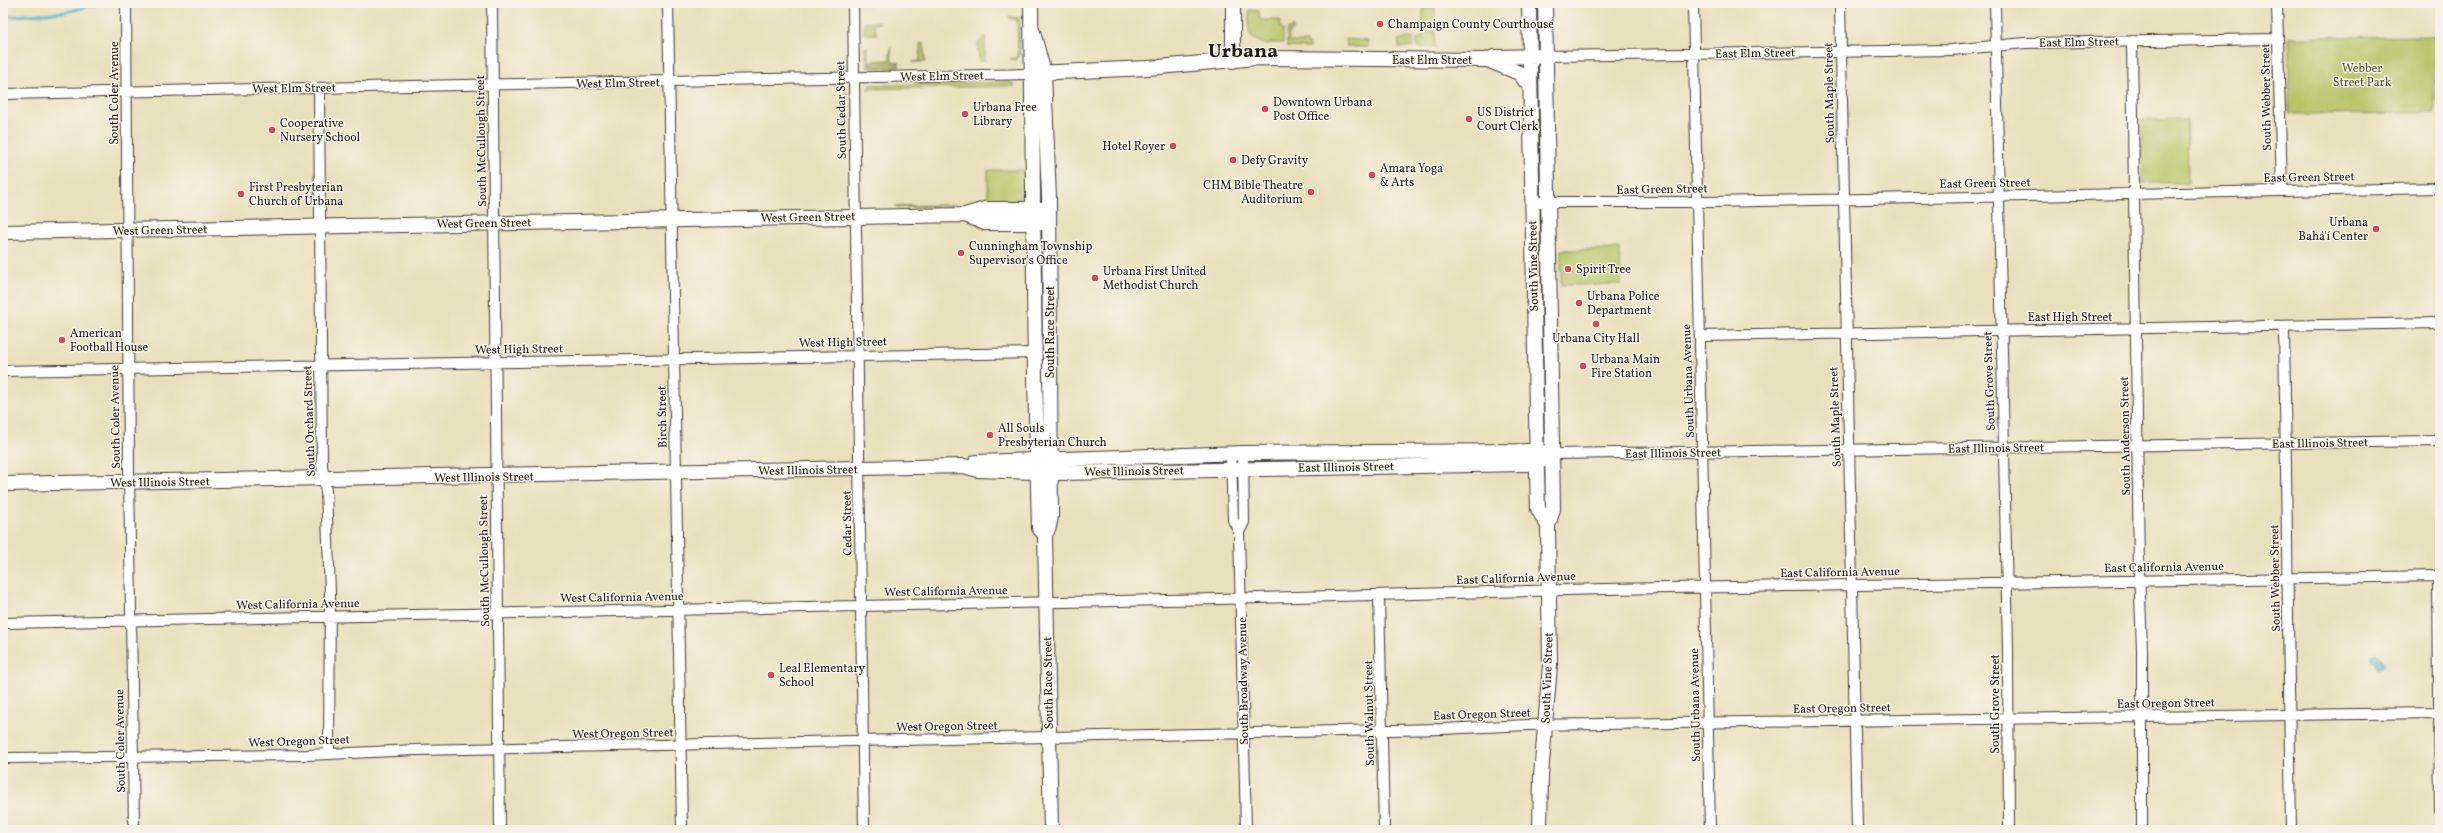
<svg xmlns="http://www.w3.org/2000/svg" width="2443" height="833" viewBox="0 0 2443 833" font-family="Vollkorn,serif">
  <rect width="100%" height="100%" fill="#f7f3e8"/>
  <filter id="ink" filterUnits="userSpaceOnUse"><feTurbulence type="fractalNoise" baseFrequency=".025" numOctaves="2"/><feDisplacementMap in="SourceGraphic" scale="8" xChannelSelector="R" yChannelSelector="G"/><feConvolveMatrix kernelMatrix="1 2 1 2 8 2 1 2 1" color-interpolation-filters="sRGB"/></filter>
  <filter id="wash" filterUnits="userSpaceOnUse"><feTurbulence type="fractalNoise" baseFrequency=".012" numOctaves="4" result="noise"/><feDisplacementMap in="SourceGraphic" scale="16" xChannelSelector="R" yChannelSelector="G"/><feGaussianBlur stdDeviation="0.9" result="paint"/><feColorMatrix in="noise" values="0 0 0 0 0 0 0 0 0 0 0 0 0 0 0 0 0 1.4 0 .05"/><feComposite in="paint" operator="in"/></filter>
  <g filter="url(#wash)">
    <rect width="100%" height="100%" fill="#e8e0bc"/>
    <!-- green -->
    <path fill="#b7c567" stroke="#6a7042" d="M1435 8V28H1423V9Z
      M1249 10 1259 11 1260 20H1280L1281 28 1283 29V43H1270L1269 45C1245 39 1249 33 1249 10Z
      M1009 16 1019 18 1020 55 1016 60 1010 59 1018 57 1017 19H1010Z
      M864 22H880L874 25 877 34H864Z
      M1292 26 1293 30 1289 32V42H1307L1310 48 1287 47 1286 30 1291 28Z
      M1423 31H1435V48L1417 47V38H1423Z
      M985 36V61H979L978 43Z
      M2434 36 2435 113 2289 114V37Z
      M1409 38H1413V47H1399L1398 40Z
      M1346 39 1368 41V47H1347Z
      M924 43 925 62H912L920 61V44Z
      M865 47H867L868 61 889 60 891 47 892 61 900 63H867Z
      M900 65 897 69 867 67V66Z
      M1010 82 1015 86 868 89 870 85Z
      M845 91H846V138Z
      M2187 119 2188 183H2143L2142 120Z
      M988 170H1024L1023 194C1014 205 1001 202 988 202Z
      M953 205 900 208 895 206Z
      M1620 249 1621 284 1561 285V250Z"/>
    <!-- water -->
    <path fill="#52b3d0" stroke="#376876" d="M2377 653 2384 666 2378 670 2371 657Z"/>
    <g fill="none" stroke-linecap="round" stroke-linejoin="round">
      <!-- stream -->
      <path stroke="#52b3d0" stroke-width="3" d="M3 17 66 12 102 3"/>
    </g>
  </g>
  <g filter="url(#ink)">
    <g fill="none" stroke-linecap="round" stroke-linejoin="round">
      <defs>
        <path id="street" d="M126 3 129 470 134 830
          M492 3 500 830
          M668 3 682 830
          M853 3 864 830
          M1693 3 1710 830
          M1840 3 1857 830
          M1995 3 2008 650 2009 830
          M2277 3 2282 191
          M2132 41 2139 570 2142 649V830
          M1545 56 1951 50 2025 43 2278 39
          M319 88 322 466 326 491 330 592 329 753
          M3 94 1030 74
          M1541 202H1708L2440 188
          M2284 326 2291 830
          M1700 336 2440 323
          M3 371 1036 353
          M1231 454 1233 520 1239 532 1246 830
          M1553 454 2440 441
          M1239 532 1244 522 1243 453
          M2438 576 2440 811
          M1379 595 1384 830
          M3 623 1219 599 1604 589 2440 576
          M3 758 307 755 416 750 1442 729 1528 725 2440 713"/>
        <path id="secondary" d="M1031 3 1035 377 1039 528 1045 535
          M1233 3V61
          M1529 3 1537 472 1538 509 1548 526
          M1033 32 1044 73 1049 198 1051 516 1049 527 1045 535 1051 830
          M1490 61 1519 73 1530 87
          M1035 73 1148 68 1256 58 1486 60 1494 57 1537 56
          M965 215 985 223H1043
          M3 232 965 215 985 209H1049
          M976 462 1243 453 1536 451 1553 454
          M3 484 964 466 978 470 1062 473 1524 464H1536L1553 454
          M1540 830 1541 776 1550 665 1548 526 1553 509 1545 3"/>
      </defs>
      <!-- street casing -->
      <use href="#street" stroke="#3b3934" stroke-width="12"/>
      <!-- secondary casing -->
      <use href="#secondary" stroke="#3b3934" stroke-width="16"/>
      <!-- street -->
      <use href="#street" stroke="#fff" stroke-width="10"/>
      <!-- secondary -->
      <use href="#secondary" stroke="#fff" stroke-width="14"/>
    </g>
  </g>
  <!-- markers -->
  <g fill="#d1495b" stroke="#f7f3e8" stroke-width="1.5">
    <circle cx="1380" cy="24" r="4"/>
    <circle cx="1265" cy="109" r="4"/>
    <circle cx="965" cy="114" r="4"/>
    <circle cx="1469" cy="119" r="4"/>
    <circle cx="272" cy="130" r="4"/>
    <circle cx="1173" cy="146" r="4"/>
    <circle cx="1233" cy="160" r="4"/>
    <circle cx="1372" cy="175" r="4"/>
    <circle cx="1311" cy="192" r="4"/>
    <circle cx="241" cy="194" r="4"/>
    <circle cx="2376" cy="229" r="4"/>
    <circle cx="961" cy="253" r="4"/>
    <circle cx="1568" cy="269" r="4"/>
    <circle cx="1095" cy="278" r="4"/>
    <circle cx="1579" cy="303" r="4"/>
    <circle cx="1596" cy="324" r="4"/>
    <circle cx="62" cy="340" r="4"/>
    <circle cx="1583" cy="366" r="4"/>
    <circle cx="990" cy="435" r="4"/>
    <circle cx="771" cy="675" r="4"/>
  </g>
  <g text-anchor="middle" stroke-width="3" stroke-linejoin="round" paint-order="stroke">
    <!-- poi labels -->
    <g font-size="12" fill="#1c1c1c" stroke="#f7f3e8" text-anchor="start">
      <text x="1388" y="28">Champaign County Courthouse</text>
      <text x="1273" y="106">Downtown Urbana<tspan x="1273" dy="14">Post Office</tspan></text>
      <text x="973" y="111">Urbana Free<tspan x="973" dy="14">Library</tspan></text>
      <text x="1477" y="116">US District<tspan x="1477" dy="14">Court Clerk</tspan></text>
      <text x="280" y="127">Cooperative<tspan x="280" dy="14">Nursery School</tspan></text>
      <text x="1165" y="150" text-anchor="end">Hotel Royer</text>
      <text x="1241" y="164">Defy Gravity</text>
      <text x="1380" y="172">Amara Yoga<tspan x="1380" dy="14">&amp; Arts</tspan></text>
      <text x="1303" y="189" text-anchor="end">CHM Bible Theatre<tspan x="1303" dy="14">Auditorium</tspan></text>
      <text x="249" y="191">First Presbyterian<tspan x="249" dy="14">Church of Urbana</tspan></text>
      <text x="2368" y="226" text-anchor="end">Urbana<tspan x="2368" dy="14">Bahá'í Center</tspan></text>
      <text x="969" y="250">Cunningham Township<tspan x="969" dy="14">Supervisor's Office</tspan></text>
      <text x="1576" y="273">Spirit Tree</text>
      <text x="1103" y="275">Urbana First United<tspan x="1103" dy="14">Methodist Church</tspan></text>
      <text x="1587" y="300">Urbana Police<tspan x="1587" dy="14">Department</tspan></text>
      <text x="70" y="337">American<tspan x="70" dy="14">Football House</tspan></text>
      <text x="1596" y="342" text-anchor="middle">Urbana City Hall</text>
      <text x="1591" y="363">Urbana Main<tspan x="1591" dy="14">Fire Station</tspan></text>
      <text x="998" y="432">All Souls<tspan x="998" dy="14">Presbyterian Church</tspan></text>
      <text x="779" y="672">Leal Elementary<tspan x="779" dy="14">School</tspan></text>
    </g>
    <!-- street labels -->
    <g font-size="12" fill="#1c1c1c" stroke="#f7f3e8">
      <text transform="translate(2079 42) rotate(-1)" y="4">East Elm Street</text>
      <text transform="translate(1755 53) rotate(-1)" y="4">East Elm Street</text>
      <text x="1432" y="64">East Elm Street</text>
      <text transform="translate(942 76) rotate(-1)" y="4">West Elm Street</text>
      <text transform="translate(618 83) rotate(-1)" y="4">West Elm Street</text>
      <text transform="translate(294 88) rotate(-1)" y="4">West Elm Street</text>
      <text transform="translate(114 93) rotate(-90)" y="4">South Coler Avenue</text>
      <text transform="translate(1829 93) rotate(-91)" y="4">South Maple Street</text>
      <text transform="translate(2266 97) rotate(-91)" y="4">South Webber Street</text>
      <text transform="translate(841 110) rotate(-91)" y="4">South Cedar Street</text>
      <text transform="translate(481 141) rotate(-91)" y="4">South McCullough Street</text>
      <text transform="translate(2309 177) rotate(-1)" y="4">East Green Street</text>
      <text transform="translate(1985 183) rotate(-1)" y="4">East Green Street</text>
      <text transform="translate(1662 189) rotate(-1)" y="4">East Green Street</text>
      <text transform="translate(808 217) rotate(-1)" y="4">West Green Street</text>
      <text transform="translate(484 223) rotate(-1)" y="4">West Green Street</text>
      <text transform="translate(160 230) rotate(-1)" y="4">West Green Street</text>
      <text transform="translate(1533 266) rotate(-91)" y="4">South Vine Street</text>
      <text x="2070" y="321">East High Street</text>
      <text transform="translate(1050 332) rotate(-90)" y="4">South Race Street</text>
      <text transform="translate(843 342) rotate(-1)" y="4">West High Street</text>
      <text transform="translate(519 349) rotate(-1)" y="4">West High Street</text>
      <text transform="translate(1688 381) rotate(-92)" y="4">South Urbana Avenue</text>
      <text transform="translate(1989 381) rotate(-92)" y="4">South Grove Street</text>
      <text transform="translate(115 417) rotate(-91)" y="4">South Coler Avenue</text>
      <text transform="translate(662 417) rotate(-91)" y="4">Birch Street</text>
      <text transform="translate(1835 417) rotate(-92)" y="4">South Maple Street</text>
      <text transform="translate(309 421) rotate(-92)" y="4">South Orchard Street</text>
      <text transform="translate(2125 436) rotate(-91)" y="4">South Anderson Street</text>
      <text transform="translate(2320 443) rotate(-1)" y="4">East Illinois Street</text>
      <text transform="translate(1996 448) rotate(-1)" y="4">East Illinois Street</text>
      <text transform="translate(1673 453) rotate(-1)" y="4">East Illinois Street</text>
      <text transform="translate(1346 467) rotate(-1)" y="4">East Illinois Street</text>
      <text transform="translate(808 470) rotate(-1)" y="4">West Illinois Street</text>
      <text transform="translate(1134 471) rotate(-1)" y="4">West Illinois Street</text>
      <text transform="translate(484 477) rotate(-1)" y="4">West Illinois Street</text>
      <text transform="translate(160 482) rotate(-1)" y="4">West Illinois Street</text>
      <text transform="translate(847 523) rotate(-91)" y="4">Cedar Street</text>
      <text transform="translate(484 561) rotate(-91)" y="4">South McCullough Street</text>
      <text transform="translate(2164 567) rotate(-1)" y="4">East California Avenue</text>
      <text transform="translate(1840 572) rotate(-1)" y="4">East California Avenue</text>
      <text transform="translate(1516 578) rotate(-2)" y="4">East California Avenue</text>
      <text transform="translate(2275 578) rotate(-91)" y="4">South Webber Street</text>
      <text transform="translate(946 591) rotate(-1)" y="4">West California Avenue</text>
      <text transform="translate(622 597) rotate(-1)" y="4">West California Avenue</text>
      <text transform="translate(298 604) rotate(-1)" y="4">West California Avenue</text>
      <text transform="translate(1547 678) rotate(-88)" y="4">South Vine Street</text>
      <text transform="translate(1243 681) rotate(-91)" y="4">South Broadway Avenue</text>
      <text transform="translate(1048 683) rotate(-91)" y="4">South Race Street</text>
      <text transform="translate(2166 703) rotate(-1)" y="4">East Oregon Street</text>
      <text transform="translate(1995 704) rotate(-90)" y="4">South Grove Street</text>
      <text transform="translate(1695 705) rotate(-91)" y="4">South Urbana Avenue</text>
      <text transform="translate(1842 708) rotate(-1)" y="4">East Oregon Street</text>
      <text transform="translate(1369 713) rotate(-91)" y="4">South Walnut Street</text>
      <text transform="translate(1482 714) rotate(-2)" y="4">East Oregon Street</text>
      <text transform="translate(947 726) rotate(-1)" y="4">West Oregon Street</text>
      <text transform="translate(623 733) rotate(-1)" y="4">West Oregon Street</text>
      <text transform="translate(120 741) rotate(-91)" y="4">South Coler Avenue</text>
      <text transform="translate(299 741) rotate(-2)" y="4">West Oregon Street</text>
    </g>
    <!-- park labels -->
    <g font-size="12" fill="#525736" stroke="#f7f3e8">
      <text x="2362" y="72">Webber<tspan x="2362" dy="14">Street Park</tspan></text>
    </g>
    <!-- town labels -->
    <g font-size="20" font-weight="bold" fill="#1c1c1c" stroke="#f7f3e8">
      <text x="1243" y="57">Urbana</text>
    </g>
  </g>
  <!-- margin -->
  <rect width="2443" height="833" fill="none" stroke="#f7f3e8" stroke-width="16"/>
</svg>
